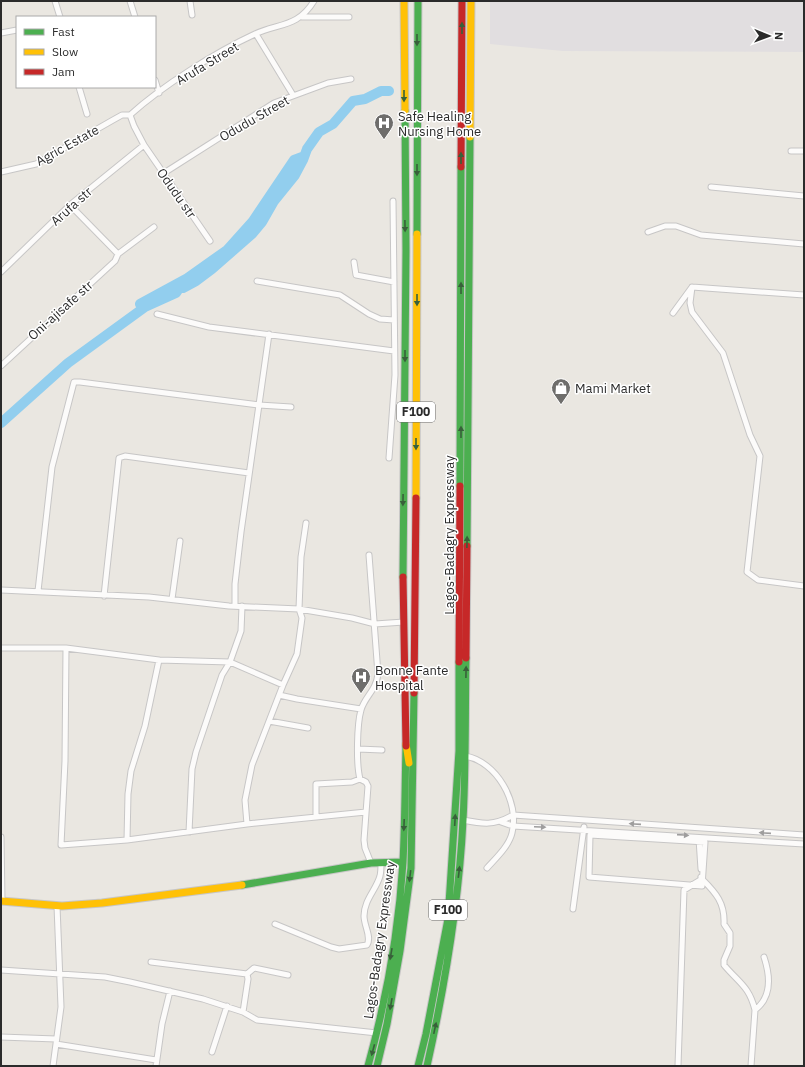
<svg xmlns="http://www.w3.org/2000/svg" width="805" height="1067" viewBox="0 0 805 1067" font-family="'IBM Plex Sans',sans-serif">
  <rect width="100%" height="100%" fill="#eae7e1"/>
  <!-- industrial -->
  <path fill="#e1dee0" d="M490 1H804V52L563 51 490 44Z"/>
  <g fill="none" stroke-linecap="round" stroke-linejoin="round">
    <!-- river -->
    <path stroke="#92ceee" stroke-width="10" d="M140 304 186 279 227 250 253 221 294 160 302 157
      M1 423 68 363 145 307 176 293 180 287 183 288 196 281 212 269 252 234 262 222 274 201 295 175 303 160 307 149 319 132 333 124 353 101 365 99 381 91H389"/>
    <defs>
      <path id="street" d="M55 1 60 17
        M130 1 135 17
        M190 1 192 15
        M302 17H349
        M1 33 17 30
        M256 34 293 95
        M155 80 159 93
        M79 87 87 114
        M791 151H804
        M1 172 36 164 113 120 122 115H130
        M164 173 274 103 328 83 351 79
        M711 187 804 196
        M70 205 118 254
        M648 232 665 226H676L701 235 804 244
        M210 241 144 145 134 126 130 115C162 86 216 52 255 34 280 23 298 27 314 1
        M354 262 356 275 394 282
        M1 272 70 205 144 145
        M257 281 340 295 369 314 380 319 394 320
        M692 287 690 303 692 312 723 353 750 435 760 456 747 572 758 580 804 586
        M673 313 692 287 804 295
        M157 314 209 327 394 351
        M1 366 115 261 118 254 154 227
        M389 458 395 375 393 201
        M369 555 378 674C376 691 365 696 361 710 357 724 356 764 360 779L366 782 368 786 364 840 365 848 371 863
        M1 590 149 597 229 606 299 609 352 618 375 624 404 622
        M38 591 52 467 74 382H80L259 405 291 407
        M104 596 119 458 125 456 249 473
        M172 599 180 541
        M235 606V584L241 532 269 334
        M1 648H66L159 660 230 662 283 685
        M66 648 65 761 61 845 127 840 247 824 366 812
        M279 695 297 699 361 709
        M269 721 308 728
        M358 749 382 750
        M465 756C496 761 520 802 512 833 509 846 496 858 487 868
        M316 817V784L352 782 360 779
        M463 820C483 824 494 826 513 815L804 835
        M501 822 513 826 804 844
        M247 824 245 800 252 765 283 685 297 654 302 618 299 609 301 557 306 523
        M189 832 192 769 196 752 222 675 230 662 241 631 242 606
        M590 835 705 842 702 886 589 877Z
        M1 837 2 901
        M699 839 701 869
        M127 840 128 794 131 771 145 726 159 660
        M702 879C716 893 725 903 724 924L730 933V946L724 960V965C739 983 749 986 755 1010L751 1066
        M573 909 584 827
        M275 924 331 947 339 949 367 945C372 937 364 926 364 916 364 900 376 890 380 876 381 872 381 867 381 863
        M151 962 247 974 248 979 243 1012
        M1 970 105 977 130 982 203 999 243 1012 257 1020 377 1033
        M247 974 254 968 288 975
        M755 1010C772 997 770 975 764 957
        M1 1037 56 1039
        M56 1044 156 1060
        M212 1052 227 1006
        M53 1066 61 1007 57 906
        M156 1066 162 1024 170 991
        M678 1066 684 890 702 879 701 877"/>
      <path id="fast" d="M417 234 418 1
        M460 486 461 167
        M467 546 470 137
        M403 577 406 251 405 111
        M242 885 371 863 403 862
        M368 1066C386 1001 399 929 403 862 405 823 405 784 406 746
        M377 1066 387 1024 400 951 411 868 414 693
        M418 1066 426 1034 448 919 459 751V662
        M427 1066C445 985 459 902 463 820 466 766 465 712 466 658"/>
      <path id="slow" d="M404 1 405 111
        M470 137 471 1
        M416 498 417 234
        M406 744 409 763
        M1 901 62 906 102 903 242 885"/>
      <path id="jam" d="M461 167 462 1
        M403 577 406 746
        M466 658 467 546
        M459 662 460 486
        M414 693 416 498"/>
    </defs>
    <!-- street casing -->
    <use href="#street" stroke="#c7c6c6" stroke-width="7"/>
    <!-- fast casing -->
    <use href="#fast" stroke="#c7c6c6" stroke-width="9"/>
    <!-- slow casing -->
    <use href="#slow" stroke="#c7c6c6" stroke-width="9"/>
    <!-- jam casing -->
    <use href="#jam" stroke="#c7c6c6" stroke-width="9"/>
    <!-- street -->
    <use href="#street" stroke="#fcfbfa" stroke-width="5"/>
    <!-- fast -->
    <use href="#fast" stroke="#4caf50" stroke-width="7"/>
    <!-- slow -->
    <use href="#slow" stroke="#ffc107" stroke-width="7"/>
    <!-- jam -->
    <use href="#jam" stroke="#c62828" stroke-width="7"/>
  </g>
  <!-- one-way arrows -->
  <defs><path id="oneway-solid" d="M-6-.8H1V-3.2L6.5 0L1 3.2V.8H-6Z"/></defs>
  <g fill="#38603a">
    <use href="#oneway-solid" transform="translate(462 28) rotate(-90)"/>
    <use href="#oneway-solid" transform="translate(417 40) rotate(90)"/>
    <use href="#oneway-solid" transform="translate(404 96) rotate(90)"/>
    <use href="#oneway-solid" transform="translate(461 158) rotate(-90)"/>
    <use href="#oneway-solid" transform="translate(417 170) rotate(90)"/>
    <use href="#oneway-solid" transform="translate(405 226) rotate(89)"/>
    <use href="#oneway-solid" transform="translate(461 288) rotate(-90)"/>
    <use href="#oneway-solid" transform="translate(417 300) rotate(90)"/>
    <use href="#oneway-solid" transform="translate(405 356) rotate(90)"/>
    <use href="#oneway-solid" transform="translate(461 432) rotate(-90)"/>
    <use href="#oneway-solid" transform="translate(416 444) rotate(90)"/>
    <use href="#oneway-solid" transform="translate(403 500) rotate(91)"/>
    <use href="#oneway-solid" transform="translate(467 542) rotate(-89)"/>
    <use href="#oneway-solid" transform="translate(466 672) rotate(-89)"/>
    <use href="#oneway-solid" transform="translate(455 820) rotate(-87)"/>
    <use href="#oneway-solid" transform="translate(404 825) rotate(92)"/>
    <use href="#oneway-solid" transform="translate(459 872) rotate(-83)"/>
    <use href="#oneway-solid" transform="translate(410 876) rotate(97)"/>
    <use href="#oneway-solid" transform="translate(391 954) rotate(100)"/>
    <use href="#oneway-solid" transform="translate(391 1004) rotate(100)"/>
    <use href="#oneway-solid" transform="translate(435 1028) rotate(-78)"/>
    <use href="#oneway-solid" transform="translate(373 1050) rotate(105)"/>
  </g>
  <g fill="#9e9d9d">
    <use href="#oneway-solid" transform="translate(635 824) rotate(-176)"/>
    <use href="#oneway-solid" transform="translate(540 827) rotate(3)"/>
    <use href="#oneway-solid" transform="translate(765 833) rotate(-176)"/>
    <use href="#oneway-solid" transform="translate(683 835) rotate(4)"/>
  </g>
  <!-- icons -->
  <defs>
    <symbol id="hospital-pin" viewBox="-11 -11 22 30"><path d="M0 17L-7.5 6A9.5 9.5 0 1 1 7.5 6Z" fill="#6e6d6b" stroke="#fff"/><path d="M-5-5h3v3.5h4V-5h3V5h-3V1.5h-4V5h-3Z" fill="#fff"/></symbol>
    <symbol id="shop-pin" viewBox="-11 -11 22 30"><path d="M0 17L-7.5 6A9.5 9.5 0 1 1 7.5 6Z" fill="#6e6d6b" stroke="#fff"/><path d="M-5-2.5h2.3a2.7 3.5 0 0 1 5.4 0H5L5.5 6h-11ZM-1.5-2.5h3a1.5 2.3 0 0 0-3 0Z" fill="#fff"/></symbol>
  </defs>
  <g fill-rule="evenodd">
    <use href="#hospital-pin" x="373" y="112" width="22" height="30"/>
    <use href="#shop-pin" x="550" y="377" width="22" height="30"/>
    <use href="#hospital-pin" x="350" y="666" width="22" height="30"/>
  </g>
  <g text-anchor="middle" stroke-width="3" stroke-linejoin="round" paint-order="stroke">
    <!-- shield labels -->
    <g fill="#fff" stroke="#6b6b6b" stroke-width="1">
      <rect x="397" y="402" width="38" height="20" rx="3"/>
      <rect x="429" y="900" width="38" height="20" rx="3"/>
    </g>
    <g font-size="12" font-weight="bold" fill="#2b2b2b">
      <text x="416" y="416">F100</text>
      <text x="448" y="914">F100</text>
    </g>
    <!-- street labels -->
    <g font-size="13" fill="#2b2b2b" stroke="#fff">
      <text transform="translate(207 63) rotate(-31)" y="5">Arufa Street</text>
      <text transform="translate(254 118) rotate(-30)" y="5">Odudu Street</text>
      <text transform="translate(67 145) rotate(-29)" y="5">Agric Estate</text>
      <text transform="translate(177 193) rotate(55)" y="5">Odudu str</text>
      <text transform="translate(71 206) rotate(-42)" y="5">Arufa str</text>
      <text transform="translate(60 310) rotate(-42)" y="5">Oni-ajisafe str</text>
      <text transform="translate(449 535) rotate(-90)" y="5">Lagos-Badagry Expressway</text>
      <text transform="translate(379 940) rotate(-82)" y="5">Lagos-Badagry Expressway</text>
    </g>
    <!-- poi labels -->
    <g font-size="13" fill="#2b2b2b" stroke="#fff" text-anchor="start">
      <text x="398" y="121">Safe Healing<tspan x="398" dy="15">Nursing Home</tspan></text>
      <text x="575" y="393">Mami Market</text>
      <text x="375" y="675">Bonne Fante<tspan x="375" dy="15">Hospital</tspan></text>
    </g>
  </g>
  <!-- border -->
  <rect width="805" height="1067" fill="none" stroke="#2b2b2b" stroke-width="4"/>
  <!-- legend -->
  <rect x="16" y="16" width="140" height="72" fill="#ffffff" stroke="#aaaaaa"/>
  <rect x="24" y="29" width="20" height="6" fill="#4caf50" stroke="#aaaaaa"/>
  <text x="52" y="36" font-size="12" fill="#2b2b2b">Fast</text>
  <rect x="24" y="49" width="20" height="6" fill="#ffc107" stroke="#aaaaaa"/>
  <text x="52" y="56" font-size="12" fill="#2b2b2b">Slow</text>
  <rect x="24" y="69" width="20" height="6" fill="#c62828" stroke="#aaaaaa"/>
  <text x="52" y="76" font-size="12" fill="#2b2b2b">Jam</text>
  <!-- north arrow -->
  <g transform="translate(769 36) rotate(91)" stroke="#ffffff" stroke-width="3" paint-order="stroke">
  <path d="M0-3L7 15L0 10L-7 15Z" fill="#2b2b2b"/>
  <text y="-6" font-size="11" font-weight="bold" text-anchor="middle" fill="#2b2b2b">N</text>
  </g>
</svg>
